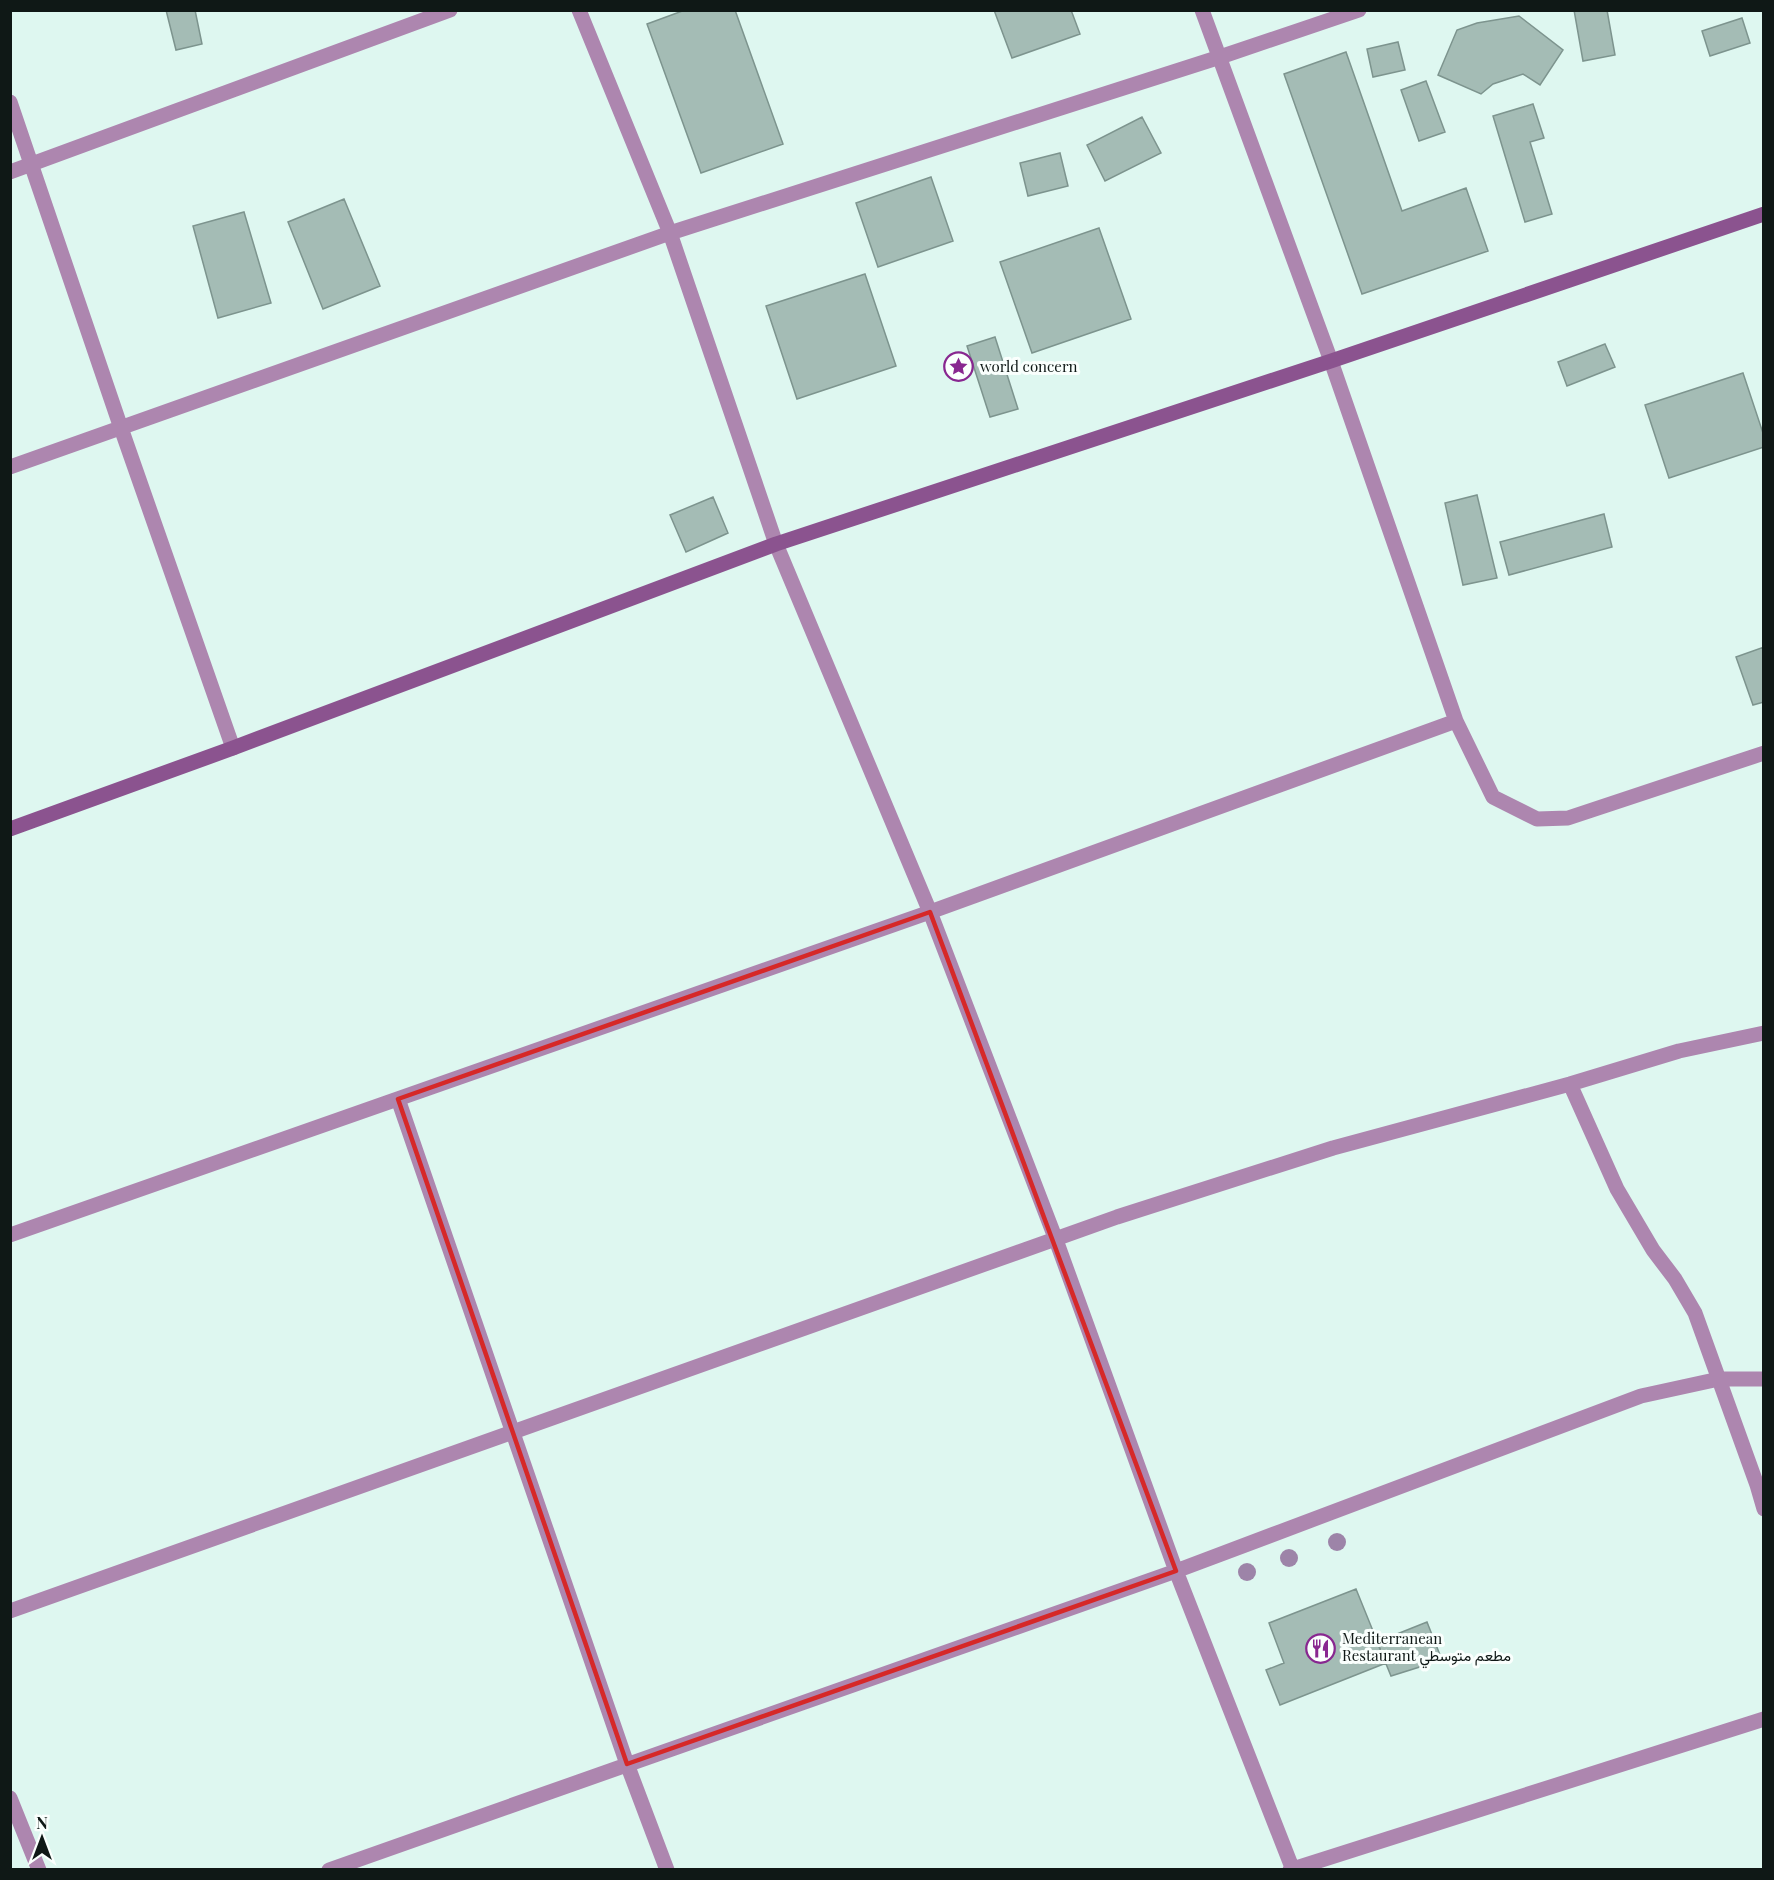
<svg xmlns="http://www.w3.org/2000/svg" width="1774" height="1880" viewBox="0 0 1774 1880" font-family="'Playfair Display',Vazirmatn,serif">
  <rect width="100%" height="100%" fill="#def7f0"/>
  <!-- building -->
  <path fill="#a4bcb5" stroke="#7d948e" stroke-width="1.5" d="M166 10H195L202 44 176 50Z
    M685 10H735L783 144 701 173 647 24Z
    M994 10H1071L1080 34 1012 58Z
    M1574 10H1607L1615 55 1583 61Z
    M1519 16 1563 50 1540 85 1523 74 1493 84 1481 94 1438 75 1457 30 1477 23Z
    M1742 18 1750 43 1710 56 1702 31Z
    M1398 42 1405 70 1373 77 1367 49Z
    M1346 52 1402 211 1466 188 1488 251 1362 294 1284 74Z
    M1426 81 1445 132 1419 141 1401 90Z
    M1533 104 1544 138 1530 142 1552 214 1525 222 1493 116Z
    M1142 117 1161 153 1105 181 1087 145Z
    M1060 153 1068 186 1028 196 1020 163Z
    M931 177 953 241 878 267 856 203Z
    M344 199 380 286 323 309 288 222Z
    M244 212 271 303 218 318 193 226Z
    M1099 228 1131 319 1032 353 1000 262Z
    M865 274 896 366 797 399 766 306Z
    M995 337 1018 409 990 417 967 346Z
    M1605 344 1615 367 1567 386 1558 362Z
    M1743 373 1764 436V447L1669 478 1645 405Z
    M1477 495 1497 578 1463 585 1445 503Z
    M713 497 728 533 686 552 670 515Z
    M1604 514 1612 547 1509 575 1500 542Z
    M1764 647V702L1753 705 1736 657Z
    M1356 1589 1386 1663 1280 1705 1266 1670 1284 1663 1269 1623Z
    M1427 1622 1442 1660 1391 1676 1377 1642Z"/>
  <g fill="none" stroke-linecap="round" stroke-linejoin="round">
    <!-- street -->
    <path stroke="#ad86af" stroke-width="15" d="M579 10 670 233 776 544 930 912 1056 1240 1176 1571 1293 1870
      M1202 10 1331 361 1456 721 1493 797 1537 819 1568 818 1764 753
      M10 102 121 428 233 748
      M10 172 450 10
      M10 467 670 233 1220 57 1359 10
      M1570 1084 1617 1189 1653 1250 1675 1279 1695 1313 1757 1485 1764 1509
      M398 1099 627 1764 667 1870
      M10 1235 930 912 1456 721
      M10 1611 1117 1217 1333 1148 1570 1084 1679 1051 1764 1033
      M10 1798 39 1870
      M329 1870 1176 1571 1641 1396 1719 1379H1764
      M1290 1870 1764 1719"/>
    <!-- secondary -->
    <path stroke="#8b538f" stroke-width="15" d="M10 829 233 748 776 544 1331 361 1764 214"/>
  </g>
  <!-- trees -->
  <g fill="#9d84a8">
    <circle cx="1337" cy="1542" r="9"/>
    <circle cx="1289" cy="1558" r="9"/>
    <circle cx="1247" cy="1572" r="9"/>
  </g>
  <!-- marked area -->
  <path fill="none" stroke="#d62828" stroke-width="4.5" stroke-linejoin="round" d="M930 912 1176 1571 627 1764 398 1099Z"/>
  <!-- icons -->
  <defs>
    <symbol id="sight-ring" viewBox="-11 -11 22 22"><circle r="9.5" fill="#fafffd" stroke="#882790" stroke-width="1.5"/><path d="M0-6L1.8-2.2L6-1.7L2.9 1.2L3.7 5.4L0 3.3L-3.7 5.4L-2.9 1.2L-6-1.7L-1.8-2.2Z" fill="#882790"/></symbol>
    <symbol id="restaurant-ring" viewBox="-11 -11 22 22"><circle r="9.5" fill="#fafffd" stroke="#882790" stroke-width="1.5"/><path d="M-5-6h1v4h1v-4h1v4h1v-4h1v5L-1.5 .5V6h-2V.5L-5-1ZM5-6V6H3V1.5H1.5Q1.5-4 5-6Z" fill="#882790"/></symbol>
  </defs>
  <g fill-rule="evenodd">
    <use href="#sight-ring" x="942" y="350" width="33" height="33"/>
    <use href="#restaurant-ring" x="1304" y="1632" width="33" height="33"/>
  </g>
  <g text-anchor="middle" stroke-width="6" stroke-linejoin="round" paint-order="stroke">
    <!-- poi labels -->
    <g font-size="15" fill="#0f1816" stroke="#fafffd" text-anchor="start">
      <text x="980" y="372">world concern</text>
      <text x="1342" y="1644">Mediterranean<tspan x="1342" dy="17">Restaurant مطعم متوسطي</tspan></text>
    </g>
  </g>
  <!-- border -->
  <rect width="1774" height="1880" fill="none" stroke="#0f1816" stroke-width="24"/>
  <!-- north arrow -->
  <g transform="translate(42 1838)" stroke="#fafffd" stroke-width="4.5" paint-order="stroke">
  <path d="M0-4.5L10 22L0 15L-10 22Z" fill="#0f1816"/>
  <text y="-9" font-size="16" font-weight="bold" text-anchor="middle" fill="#0f1816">N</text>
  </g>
</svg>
